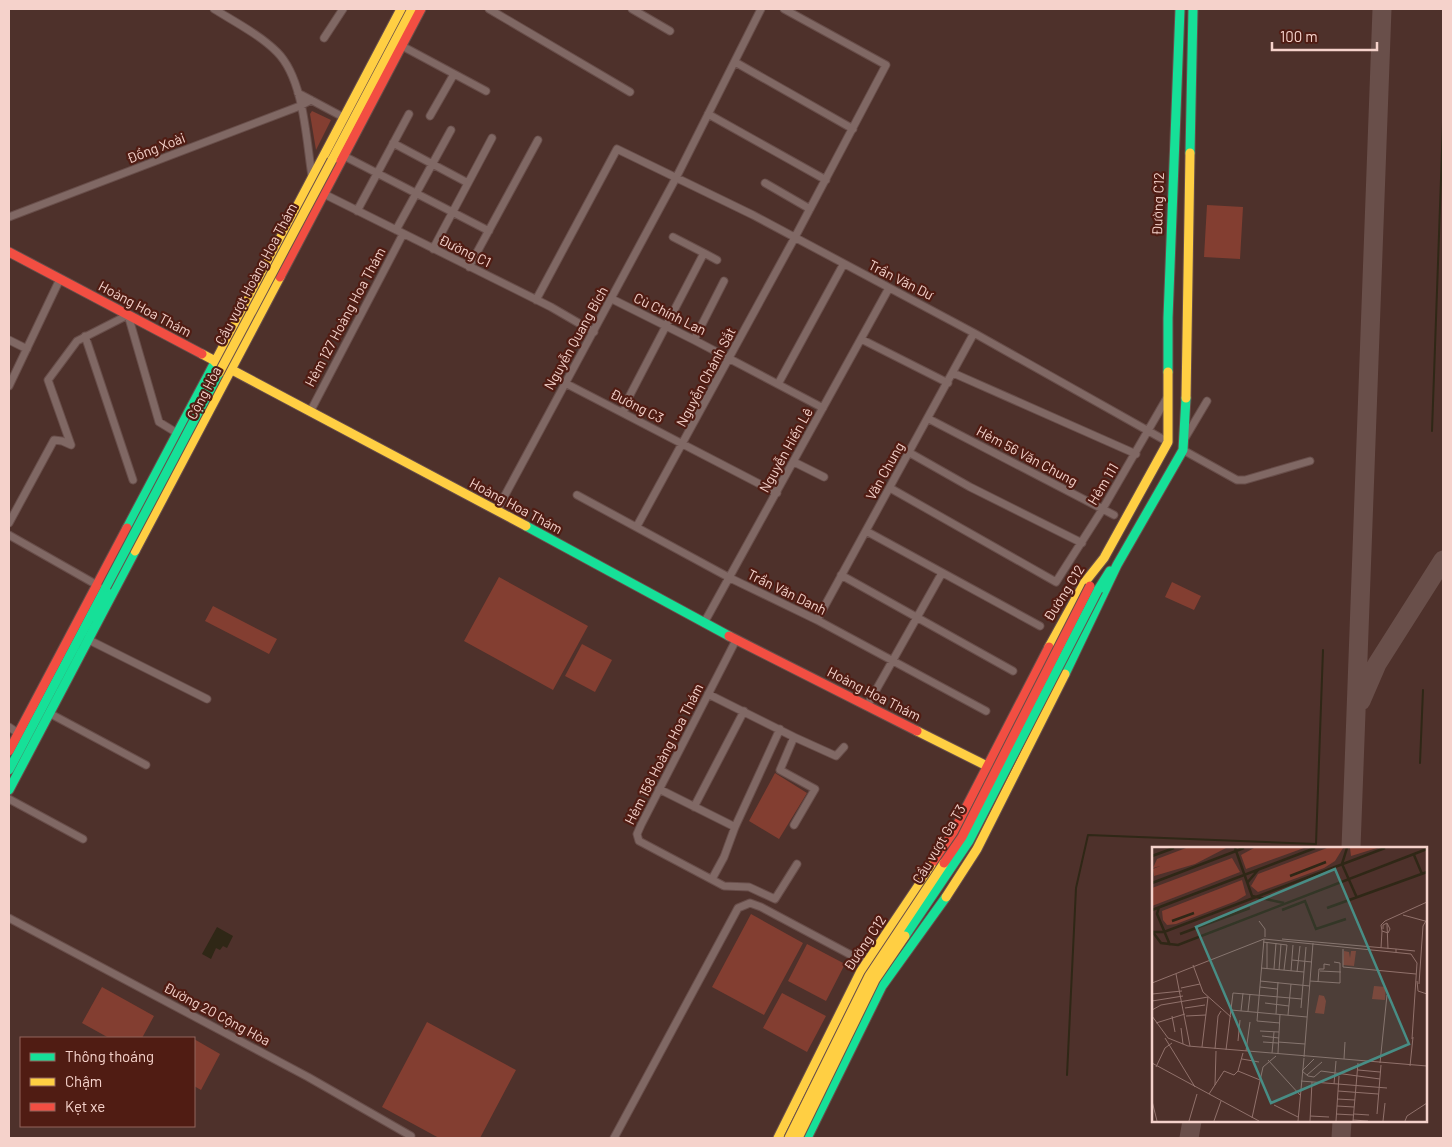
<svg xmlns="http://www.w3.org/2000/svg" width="1452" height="1147" viewBox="0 0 1452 1147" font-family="Barlow,sans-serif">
  <rect width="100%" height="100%" fill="#4e312b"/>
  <!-- green -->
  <path fill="#833e31" d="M312 111 331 120 316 150 310 114Z
    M1207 205 1243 207 1240 259 1204 257Z
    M499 577 588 626 553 690 464 641Z
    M1172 582 1201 596 1194 610 1165 597Z
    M213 606 277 639 269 654 205 621Z
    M582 644 612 660 595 692 565 676Z
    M775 773 807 793 779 839 749 821Z
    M751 914 803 943 764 1015 712 987Z
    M807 944 845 964 826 1001 788 981Z
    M102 987 154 1016 142 1038H109L82 1023Z
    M782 993 826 1016 807 1052 763 1028Z
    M427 1022 516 1070 480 1138H439L382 1107Z
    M194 1039 220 1054 201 1090 194 1086Z"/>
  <!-- water -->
  <path fill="#2f2716" d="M217 927 233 936 227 948 223 946 220 950 216 948 211 959 202 954Z"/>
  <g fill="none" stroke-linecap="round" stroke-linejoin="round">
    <!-- stream -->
    <path stroke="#2f2716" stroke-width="2" d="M1432 431 1443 123
      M1420 763 1423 690
      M1067 1075 1076 888 1088 835 1316 844 1323 650"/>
    <!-- taxiway -->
    <path stroke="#694f4a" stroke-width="19" d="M1361 701 1377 664 1443 560
      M1351 848 1382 9
      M1189 1138 1192 1121
      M1341 1138 1342 1121"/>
    <defs>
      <path id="street" d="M214 9C235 22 260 35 277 52 304 79 306 139 312 176
        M489 9 630 92
        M632 9 670 31
        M324 38 343 9
        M402 46 486 91
        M735 62 853 129
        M298 93 343 117
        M708 114 826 180
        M430 116 454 74
        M393 143 468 183
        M344 156 489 231
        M765 183 810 209
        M324 194 551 307 594 332
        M357 211 409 114
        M9 217 300 106 311 100
        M396 230 451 130
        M673 237 704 253
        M433 249 492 138
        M469 267 538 140
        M612 299 694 340 823 408
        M536 300 617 149 753 215 974 333 1168 442
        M85 336 133 480
        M861 339 948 383
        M9 340 27 349
        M694 340 724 281
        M953 373 1136 454
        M565 383 777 493
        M778 384 843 265
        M9 386 60 279
        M310 412 403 234
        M623 413 630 395 704 253 717 260
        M929 419 1114 515
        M1185 438 1207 401
        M71 445 48 380 77 341 128 315 159 422 177 433
        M1183 450 1237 480H1245L1310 461
        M910 453 970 487 1082 543
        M794 462 824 477
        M890 488 1056 582 1102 510 1168 396
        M577 495 730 578 817 620 986 711
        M497 510 677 176 761 9
        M9 523 54 440 62 441 71 445
        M637 526 794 239 886 65 784 9
        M866 531 1040 626
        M9 535 97 585
        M841 575 1013 671
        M817 620 974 333
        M704 623 889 288
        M89 640 207 699
        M736 640 641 825 637 834 639 841 724 886 749 887 775 899 797 864
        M708 694 794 737 780 770 815 789 794 825
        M867 706 942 573
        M49 713 146 765
        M9 727 18 733
        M794 737 836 756 844 747
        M659 789 735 827
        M9 799 83 839
        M694 807 744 711
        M712 879 724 857 735 827 780 729
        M9 918 308 1077 411 1136
        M614 1138 738 908 750 903 761 907 866 963"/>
      <path id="fast" d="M1190 153 1193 9
        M1168 372V318L1180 9
        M526 526 729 636
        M127 528 215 362
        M1098 590 1110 571
        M1065 674 1117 565 1183 450 1186 398
        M9 770 106 587
        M9 790 135 551
        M807 1138 882 986 946 897"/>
      <path id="slow" d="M332 160 412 9
        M202 354 526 526
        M215 362 401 9
        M1186 398 1190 153
        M135 551 280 277
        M1049 647 1085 582 1104 558 1168 442V372
        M917 731 993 769
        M946 897 977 849 1065 674
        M778 1138 861 971 935 861"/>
      <path id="jam" d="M9 252 202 354
        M280 277 421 9
        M729 636 917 731
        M9 751 127 528
        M935 861 953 833 1049 647"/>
    </defs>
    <!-- street casing -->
    <use href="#street" stroke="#684e4a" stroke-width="9"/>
    <!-- fast casing -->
    <use href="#fast" stroke="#684e4a" stroke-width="11"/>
    <!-- slow casing -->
    <use href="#slow" stroke="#684e4a" stroke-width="11"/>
    <!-- jam casing -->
    <use href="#jam" stroke="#684e4a" stroke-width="11"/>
    <!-- street -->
    <use href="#street" stroke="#806864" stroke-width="7"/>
    <!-- fast -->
    <use href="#fast" stroke="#16e098" stroke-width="9"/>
    <!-- slow -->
    <use href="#slow" stroke="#ffcf43" stroke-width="9"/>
    <!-- jam -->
    <use href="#jam" stroke="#f24e42" stroke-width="9"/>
    <defs>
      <path id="fast-bridge" d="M106 587 219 373
        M905 936 969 841 1098 590"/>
      <path id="slow-bridge" d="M219 373 332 160
        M789 1138 869 976 944 863
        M798 1138 875 980 905 936"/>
      <path id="jam-bridge" d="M944 863 962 837 1090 586"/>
    </defs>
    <!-- fast-bridge casing -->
    <use href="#fast-bridge" stroke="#684e4a" stroke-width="11" stroke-linecap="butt"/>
    <!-- slow-bridge casing -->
    <use href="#slow-bridge" stroke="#684e4a" stroke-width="11" stroke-linecap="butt"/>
    <!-- jam-bridge casing -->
    <use href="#jam-bridge" stroke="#684e4a" stroke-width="11" stroke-linecap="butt"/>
    <!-- fast-bridge -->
    <use href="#fast-bridge" stroke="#16e098" stroke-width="9"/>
    <!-- slow-bridge -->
    <use href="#slow-bridge" stroke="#ffcf43" stroke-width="9"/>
    <!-- jam-bridge -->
    <use href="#jam-bridge" stroke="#f24e42" stroke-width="9"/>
  </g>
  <g text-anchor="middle" stroke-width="4.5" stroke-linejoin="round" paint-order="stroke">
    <!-- street labels -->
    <g font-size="14" fill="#f5d2cb" stroke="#501c13">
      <text transform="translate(156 148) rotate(-21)" y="5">Đồng Xoài</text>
      <text transform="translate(1158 204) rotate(-88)" y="5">Đường C12</text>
      <text transform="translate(465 251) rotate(26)" y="5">Đường C1</text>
      <text transform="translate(256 274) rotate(-62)" y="5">Cầu vượt Hoàng Hoa Thám</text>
      <text transform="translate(901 280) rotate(27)" y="5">Trần Văn Dư</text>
      <text transform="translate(145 309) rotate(28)" y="5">Hoàng Hoa Thám</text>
      <text transform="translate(670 314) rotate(26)" y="5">Cù Chính Lan</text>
      <text transform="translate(345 317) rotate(-62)" y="5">Hẻm 127 Hoàng Hoa Thám</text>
      <text transform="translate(576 338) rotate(-61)" y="5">Nguyễn Quang Bích</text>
      <text transform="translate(706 377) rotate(-62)" y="5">Nguyễn Chánh Sắt</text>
      <text transform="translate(204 393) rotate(-62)" y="5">Cộng Hòa</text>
      <text transform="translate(637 406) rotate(27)" y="5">Đường C3</text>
      <text transform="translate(786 450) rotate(-61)" y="5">Nguyễn Hiến Lê</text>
      <text transform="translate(1027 456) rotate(28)" y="5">Hẻm 56 Văn Chung</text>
      <text transform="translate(885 471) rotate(-61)" y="5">Văn Chung</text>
      <text transform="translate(1103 484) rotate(-59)" y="5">Hẻm 111</text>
      <text transform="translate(516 506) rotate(28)" y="5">Hoàng Hoa Thám</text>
      <text transform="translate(787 592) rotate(26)" y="5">Trần Văn Danh</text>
      <text transform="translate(1064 593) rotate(-58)" y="5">Đường C12</text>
      <text transform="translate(874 694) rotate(27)" y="5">Hoàng Hoa Thám</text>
      <text transform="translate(664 754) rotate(-63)" y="5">Hẻm 158 Hoàng Hoa Thám</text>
      <text transform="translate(939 844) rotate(-59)" y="5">Cầu vượt Ga T3</text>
      <text transform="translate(865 943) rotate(-56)" y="5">Đường C12</text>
      <text transform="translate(217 1014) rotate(28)" y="5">Đường 20 Cộng Hòa</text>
    </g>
  </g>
  <!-- overview -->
  <g transform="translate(1152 847)">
    <rect width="275" height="275" fill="#4e312b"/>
    <path d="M34 1H74L43 17 2 29 1 22 8 19 1 21 5 12ZM102 1H152L94 22 89 8ZM175 1H191L183 14 172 21 106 45 99 39 106 27ZM198 1H225L199 9ZM80 11 88 25 0 59V41ZM90 33 94 48 84 54 24 77 15 78 11 73 10 64ZM192 104 197 105 198 111 199 104H204L202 119 191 118ZM222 139 234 140 233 153 220 152ZM167 148 172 149 174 154 172 167 163 166Z" fill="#833e31"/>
    <path fill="none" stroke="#2f2716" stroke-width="2.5" d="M83 1 100 49 132 56M195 1 190 17 205 51M262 8 270 27M0 9 22 1M138 29 174 15M0 36 92 1M95 36 106 23M7 60 5 67 18 98M175 61 275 25M0 63 163 1M130 63 153 54 164 82 194 72M20 74 42 66M0 84 9 96 26 98 275 2M1 85H12L233 1M28 87 98 61"/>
    <path fill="none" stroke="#91716b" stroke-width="1" d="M251 68 273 74M107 74 113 82V90M235 77 236 102M231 82V78L235 76 238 82 236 86 230 84 229 78 233 74 275 55M112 92 105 174 128 176M130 92 244 102M111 95 135 98 132 123M229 101 230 84M191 102V120L264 127M244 105V102L263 104M140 113 160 115M41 118 51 145 79 170M109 121 152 125M115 122V95M122 122 124 96M127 123 129 97M139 124 141 98M168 124 189 125M145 125 148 99M24 127 38 199M108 134 158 139M158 134 188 136V116L182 115M265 134 266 144 275 147M166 135 167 122H172V117L178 118M0 136 112 92 259 107 265 116 260 192M267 137 271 79 275 72M108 140 125 142M29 141 48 137M0 147 30 144M0 154 31 149M113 156 137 159M33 161 53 158M149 161 154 100M0 163 9 158 56 150M79 163 155 170M89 164 91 146M96 164 98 147M124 167 126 135M136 168 139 137M0 169 16 191 36 199 275 219M20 169 23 185M34 169 54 168M4 176 33 167M29 181 31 197M108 184 127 185M110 189 127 191M13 191 43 240M86 194 88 173M111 195 126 196M126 195 153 197M50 200 56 150M63 202 66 169 69 164M74 203 81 146 150 152M94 204 98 175M120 206 122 185M126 206 128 167M152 210 161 96M90 212 107 215M162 212 150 224 156 229 162 230 169 224 228 232M192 212 193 195M116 213 148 248M0 216 107 274M228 216 235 148M258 219 261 190M4 220 13 201 20 196M206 223 228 225M86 224 108 233M155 228 170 215M149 234 235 241M182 237 184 214M63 238 64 204M186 244 226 247M57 247 72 224 82 228 86 224 91 206M185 252 203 253M0 254 5 274M122 258 146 270M185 259 202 260M184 267 202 268M202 267 217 268M225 267 229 218M158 269 177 270M100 271 111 220 124 209M201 273 216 274M37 274 45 247M62 274 69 254M146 274 152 211M158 274 160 235M184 274 187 229M201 274 206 216M231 274 233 256M253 274 255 269 275 256"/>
    <path fill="#488d85" fill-opacity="0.15" stroke="#488d85" stroke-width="2.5" d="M183 22 257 197 119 256 44 80Z"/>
    <rect width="275" height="275" fill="none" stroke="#f5d2cb" stroke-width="2.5"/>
  </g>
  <!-- border -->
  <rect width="1452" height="1147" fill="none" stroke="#f5d2cb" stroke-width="20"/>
  <!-- legend -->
  <rect x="20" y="1037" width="175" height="90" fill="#501c13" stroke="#92655d"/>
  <rect x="30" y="1053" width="25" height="8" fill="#16e098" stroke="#92655d"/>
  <text x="65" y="1062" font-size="15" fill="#f5d2cb">Thông thoáng</text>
  <rect x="30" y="1078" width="25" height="8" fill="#ffcf43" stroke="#92655d"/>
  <text x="65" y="1087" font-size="15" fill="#f5d2cb">Chậm</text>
  <rect x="30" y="1103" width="25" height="8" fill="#f24e42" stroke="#92655d"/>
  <text x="65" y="1112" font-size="15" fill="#f5d2cb">Kẹt xe</text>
  <!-- scale -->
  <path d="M1272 42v8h105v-8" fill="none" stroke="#f5d2cb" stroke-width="2.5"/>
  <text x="1280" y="42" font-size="15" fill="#f5d2cb" stroke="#501c13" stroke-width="4" paint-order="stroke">100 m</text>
</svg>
